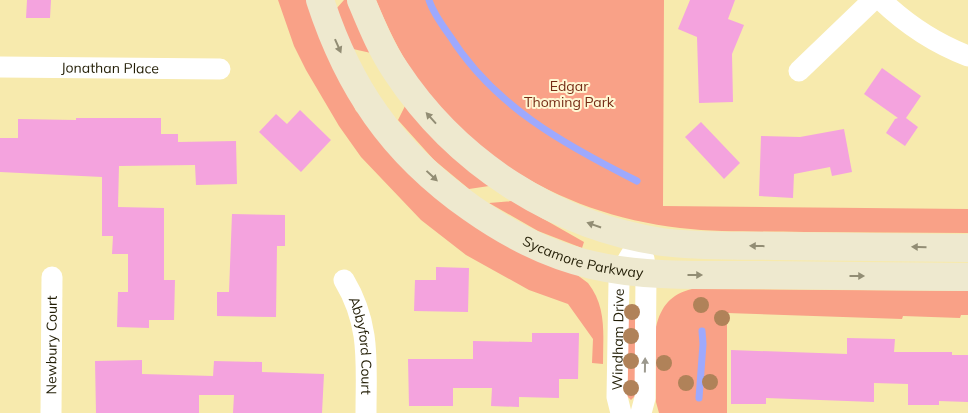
<svg xmlns="http://www.w3.org/2000/svg" width="968" height="413" viewBox="0 0 968 413" font-family="Mulish,sans-serif">
  <rect width="100%" height="100%" fill="#f7eaad"/>
  <!-- green -->
  <path fill="#f9a187" d="M278 0H307L356 111 588 283C607 307 603 334 603 364L592 363 593 339 568 304 529 290 466 255 421 220 361 157 339 126 306 70 294 46Z
    M344 0H348L371 53 353 49 336 9Z
    M376 0H664L663 206 968 209V233C914 233 860 232 805 232 764 231 722 233 680 228 575 216 474 164 414 74 398 50 387 26 376 0Z
    M405 106 450 155 489 186 469 189 434 160 398 120Z
    M512 201 584 242 582 248 538 231 489 203Z
    M692 289 968 291V315H961L960 318 903 316 902 319 727 313V413H659L656 402V327C661 306 671 294 692 289Z
    M632 309 635 314V396L631 400 627 396 628 320Z"/>
  <g fill="none" stroke-linecap="round" stroke-linejoin="round">
    <!-- stream -->
    <path stroke="#9ea9fd" stroke-width="7" d="M429 0C433 13 442 25 450 36 494 106 565 145 637 181
      M699 398 703 344 702 331"/>
  </g>
  <!-- building -->
  <path fill="#f4a3de" d="M27 0H51L50 18H26Z
    M690 0H735L728 19 744 25 732 54 733 102 699 103 697 37 678 29Z
    M882 68 921 96 906 118 918 127 905 146 886 133 895 119 898 118 864 94Z
    M300 110 331 140 301 172 259 132 276 114 287 124Z
    M76 118H161V134H178V142L236 141 237 184 196 185 195 165 119 166 118 207 164 208V280H175L174 320H149V328L117 327 118 292H128V254H112L113 236H102V177L0 172V138H18V119L76 120Z
    M701 122 740 163 724 179 685 137Z
    M844 129 852 172 832 176 830 167 794 174 793 198 759 196 761 136 800 137Z
    M232 214 285 215V246H277L276 317 217 316V292H229Z
    M436 267 469 268 468 312 414 311 415 280H436Z
    M532 333H579L578 379H559V398L519 397V407L491 406 492 388H453V406H409L408 359H473V341L532 342Z
    M847 338 895 339 894 352H952V355H968V402L939 401V405H908V384L874 383V402L766 398V404H731V350L847 354Z
    M142 360V374L213 376 214 361 262 362V372L324 374 322 413H233L234 395H199V413H96L95 361Z"/>
  <g fill="none" stroke-linecap="round" stroke-linejoin="round">
    <!-- street -->
    <g stroke="#fff" stroke-width="21">
      <path d="M881 0C907 25 934 43 968 56"/>
      <path id="s1" d="M0 67 220 69"/>
      <path d="M799 71 873 0"/>
      <path id="s2" d="M344 280C371 325 366 363 366 413"/>
      <path id="s3" d="M51 413 52 277"/>
      <path id="s4" d="M621 413 617 397 619 282 622 270 641 238"/>
      <path d="M641 413 645 398 646 273 644 259"/>
    </g>
    <!-- secondary -->
    <g stroke="#eee9cf" stroke-width="28">
      <path id="s5" d="M320 0C333 40 351 80 376 115 423 182 512 247 592 265 644 277 698 275 751 275 823 276 896 276 968 277"/>
      <path d="M361 0C371 24 381 49 396 71 456 162 554 226 662 242 699 247 737 245 775 246 839 247 904 247 968 248"/>
    </g>
  </g>
  <!-- trees -->
  <g fill="#b08259">
    <circle cx="701" cy="305" r="8"/>
    <circle cx="632" cy="312" r="8"/>
    <circle cx="722" cy="318" r="8"/>
    <circle cx="631" cy="336" r="8"/>
    <circle cx="631" cy="361" r="8"/>
    <circle cx="664" cy="363" r="8"/>
    <circle cx="710" cy="382" r="8"/>
    <circle cx="686" cy="383" r="8"/>
    <circle cx="631" cy="388" r="8"/>
  </g>
  <!-- one-way arrows -->
  <defs><path id="oneway-solid" d="M-6-.8H1V-3.2L6.5 0L1 3.2V.8H-6Z" transform="scale(1.25)"/></defs>
  <g fill="#928d74">
    <use href="#oneway-solid" transform="translate(338 46) rotate(66)"/>
    <use href="#oneway-solid" transform="translate(431 118) rotate(-132)"/>
    <use href="#oneway-solid" transform="translate(432 176) rotate(43)"/>
    <use href="#oneway-solid" transform="translate(594 225) rotate(-161)"/>
    <use href="#oneway-solid" transform="translate(757 246) rotate(-179)"/>
    <use href="#oneway-solid" transform="translate(919 247) rotate(-179)"/>
    <use href="#oneway-solid" transform="translate(695 275)"/>
    <use href="#oneway-solid" transform="translate(857 276)"/>
  </g>
  <use fill="#9c998e" href="#oneway-solid" transform="translate(645 365) rotate(-89)"/>
  <g text-anchor="middle" stroke-width="4" stroke-linejoin="round" paint-order="stroke">
    <!-- street labels -->
    <g font-size="14" fill="#221d05" stroke="#fff7d3">
      <text dy="5" stroke="none"><textPath href="#s1" startOffset="110">Jonathan Place</textPath></text>
      <text dy="5" stroke="none"><textPath href="#s5" startOffset="386">Sycamore Parkway</textPath></text>
      <text dy="5" stroke="none"><textPath href="#s4" startOffset="74">Windham Drive</textPath></text>
      <text dy="5" stroke="none"><textPath href="#s3" startOffset="68">Newbury Court</textPath></text>
      <text dy="5" stroke="none"><textPath href="#s2" startOffset="69">Abbyford Court</textPath></text>
    </g>
    <!-- park labels -->
    <g font-size="14" fill="#762c15" stroke="#fff7d3">
      <text x="569" y="91">Edgar<tspan x="569" dy="16">Thoming Park</tspan></text>
    </g>
  </g>
</svg>
